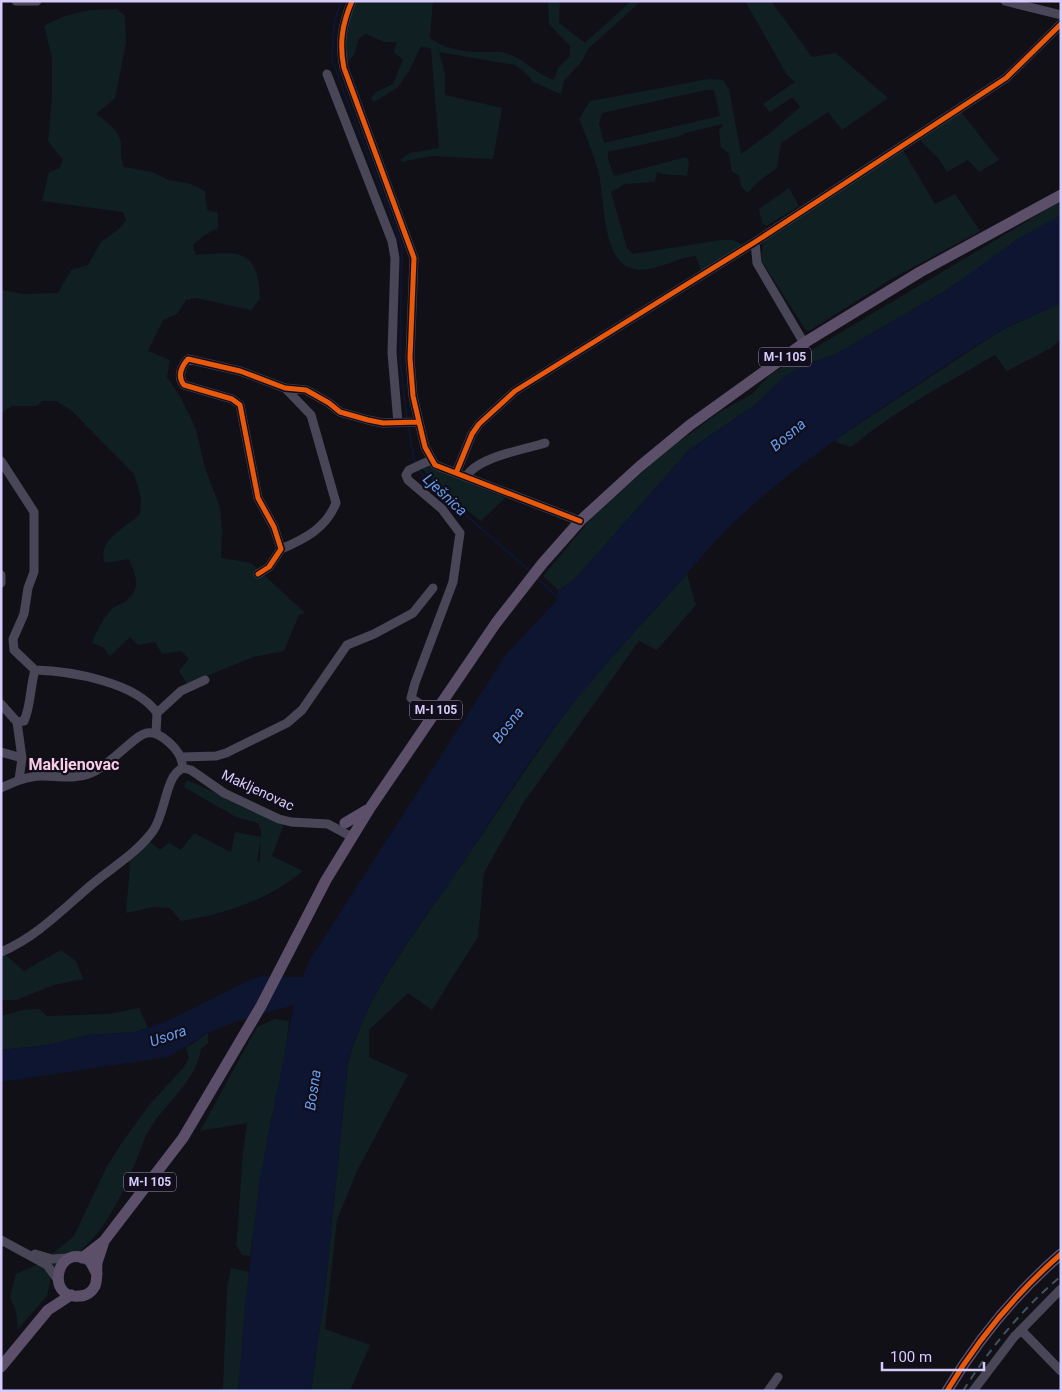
<svg xmlns="http://www.w3.org/2000/svg" width="1062" height="1392" viewBox="0 0 1062 1392" font-family="Roboto,sans-serif">
  <rect width="100%" height="100%" fill="#121017"/>
  <!-- green -->
  <path fill="#102022" fill-rule="evenodd" d="M357 1H433L430 38C443 48 463 52 479 52 487 53 498 51 506 53 525 59 536 74 554 80L558 68 570 56V46L549 24 548 1H560L559 23 585 43 631 1H641L588 49 582 61 564 81 561 94 533 82 527 74 515 65 439 52 445 73V95L502 108 493 159 431 156 401 162V159L410 153 439 148 431 49 421 46 409 71 398 87 374 102 371 98 376 92 393 84 403 60 394 52 397 42H384L366 34 359 38 354 54 346 65C344 38 345 25 357 1Z
    M745 1H771L812 57 836 53 888 98 842 130 828 112 781 143 777 168 759 181 747 193 741 186 739 175 732 172 729 154 721 147 719 131 723 124 685 133 677 137 608 152V159L614 176 686 157 689 162 687 176C675 173 670 177 657 172L655 182 625 184 611 192 627 248 633 254 721 240H733L743 245 701 271 696 256C675 257 649 277 628 267 601 254 605 195 598 170 593 153 586 136 579 119L590 101 709 79 723 80 729 89 741 154 770 133 800 107 793 97 770 112 763 104 795 82 787 75ZM706 90H714L720 116 604 143 599 124 602 113Z
    M117 9 125 16 126 43 115 98 96 114C106 121 120 130 121 144 121 153 120 158 124 167L152 172 168 180 188 183 205 191 207 210 218 213V228L203 236 193 245 196 255C239 252 258 247 260 299L251 310 196 298 186 300 177 314 163 320 148 351 170 360 167 377 181 398 196 429 205 468 220 508 222 530 221 558 251 563 305 613 299 615 284 651 253 657 187 684 179 671 189 659 181 651 162 654 155 642 138 645 130 637 110 656 103 647 92 643C97 631 103 618 112 609 116 605 122 604 126 601 142 588 136 576 129 559L105 563C96 540 126 528 140 514L141 498 134 474 71 410 56 401H42L37 406H12L1 413V290L23 294 58 293 71 270 88 265 101 242 119 229 126 220 123 212 42 201 49 172 60 168 63 160 48 141 52 98V57L44 26C72 11 86 10 117 9Z
    M961 112 999 160 979 172 968 160 947 172 938 158 920 140Z
    M903 150 935 204 955 194 980 231 893 278 809 331 805 329 761 260 763 244 766 239Z
    M789 188 799 206 766 226 762 223 759 209Z
    M1061 201V215L945 291 836 354 810 363 785 376 755 405 690 449 573 581 558 590 543 576 595 514 665 452 721 411 752 394 771 374Z
    M1061 303V339L1051 348 1007 371 995 355C945 384 896 410 851 447L838 443 835 440 977 346 1004 329Z
    M428 466 505 498 481 521 440 489 422 468Z
    M687 574 696 605 657 650 639 641 524 802 484 873 478 937 432 1010 408 993 369 1030V1057L408 1075 357 1171 337 1220 325 1329 370 1345 350 1391H311L325 1290 348 1064C364 1001 402 951 438 899 482 837 522 772 567 711 604 663 647 619 687 574Z
    M187 780 284 824 272 856 303 871C268 900 225 914 181 921L170 908 153 907 126 913C127 893 131 875 129 855L148 840 160 850 169 843 181 850 194 833 231 852 235 832 261 837 257 861H260L261 830 258 823 236 817 184 787Z
    M61 950 76 961 83 979 54 985 16 1000H1V951L24 971Z
    M139 1008 148 1028 135 1032 88 1035 47 1045 1 1050V1016L23 1010 39 1009 47 1016 108 1014Z
    M275 1019 289 1021 285 1059 271 1120 260 1183 250 1256 242 1255 236 1245C241 1204 240 1163 247 1123L200 1131 257 1027Z
    M208 1033V1043L201 1049C196 1081 168 1100 151 1127 143 1139 140 1153 134 1166 112 1216 100 1241 52 1272L47 1296 18 1329 16 1311 10 1297 16 1274 41 1263 74 1236 107 1166 123 1141 150 1104 184 1067 189 1058 186 1048Z
    M231 1268 249 1272 238 1391H223L227 1288Z"/>
  <!-- water -->
  <path fill="#0d1530" d="M1061 215V303C1041 312 1021 320 1002 330 964 352 927 378 891 402 827 445 765 488 713 544 665 599 614 652 569 709 521 769 482 837 438 899 401 951 364 1001 348 1064L325 1290 311 1391H238L245 1306 259 1183 294 1005 232 1023 208 1033 168 1057 1 1082V1050L47 1045 88 1035 135 1032 167 1021 252 979 263 976 303 977 309 961 507 653 558 599V590L573 581 690 449 755 405 785 376 810 363 836 354 945 291 1019 238Z"/>
  <g fill="none" stroke-linecap="round" stroke-linejoin="round">
    <!-- stream -->
    <path stroke="#0d1530" stroke-width="2" d="M341 1 334 24 332 60 402 246 400 361 407 419
      M408 426 415 463
      M418 470 453 504 531 572
      M536 577 560 600"/>
    <!-- minor -->
    <path stroke="#484657" stroke-width="9" d="M16 1H37
      M352 1C342 24 339 44 344 68L414 258 410 358 413 396 419 422
      M1005 1 1061 15
      M327 74 392 241 395 258 392 353 398 423
      M755 242 757 263 804 343
      M431 460 409 470 406 475 408 480 442 509 460 533 453 582 415 683 411 698 434 713
      M1 461 34 512V572L28 588 24 614 13 639 14 650 35 670C70 671 136 682 157 713L156 733
      M456 473 472 434 479 424 515 391 755 242 1006 78 1061 24
      M466 477C477 457 523 450 545 443
      M281 549C305 539 326 528 336 503L311 415 285 388
      M258 574 269 567 281 549 274 527 258 498 240 405 232 399 184 385C177 376 181 367 188 359L240 371 285 388 306 390 329 403 340 412 368 420 383 423 419 422 425 447 435 465 580 521
      M1 575V583
      M1 704 17 722
      M157 713 181 691 205 680
      M1 752 22 758
      M182 757 216 756 226 753 287 723 302 710 347 645 374 634 413 613 433 588
      M183 768 191 770 224 793 279 819 291 822 328 824 352 837
      M19 780 22 758 17 722 24 721C31 706 30 687 35 670
      M1 788C14 782 27 776 42 776 58 776 75 780 91 773 110 766 134 735 147 733 160 730 181 751 182 763
      M1 952C36 937 61 911 90 886 111 868 136 854 153 831 166 813 165 775 183 768
      M1 1240 47 1265 58 1280
      M35 1254 52 1259 70 1258
      M1021 1330 1061 1371
      M768 1391 778 1377
      M973 1391 1014 1337 1061 1289"/>
    <!-- major -->
    <path stroke="#5c4f69" stroke-width="11" d="M345 823 367 810
      M82 1258 104 1241 183 1138 261 1006 326 880 370 808 496 623 542 564 580 521 639 467 690 425 804 343 920 272 1061 195
      M97 1274 90 1261C56 1240 45 1300 79 1296 86 1296 92 1292 95 1286 98 1279 96 1271 97 1263 99 1256 102 1248 104 1241
      M1 1367 48 1310 71 1295
      M947 1391C978 1339 1015 1294 1061 1254"/>
    <!-- rail -->
    <path stroke="#42515f" stroke-width="2" stroke-dasharray="8 6" stroke-linecap="butt" d="M963 1391C990 1348 1022 1309 1061 1276"/>
    <defs>
      <path id="cycleway" d="M352 1C342 24 339 44 344 68L414 258 410 358 413 396 419 422
        M456 473 472 434 479 424 515 391 755 242 1006 78 1061 24
        M258 574 269 567 281 549 274 527 258 498 240 405 232 399 184 385C177 376 181 367 188 359L240 371 285 388 306 390 329 403 340 412 368 420 383 423 419 422 425 447 435 465 580 521
        M947 1391C978 1339 1015 1294 1061 1254"/>
    </defs>
    <!-- cycleway casing -->
    <use href="#cycleway" stroke="#110d1a" stroke-width="8"/>
    <!-- cycleway -->
    <use href="#cycleway" stroke="#e8590c" stroke-width="5"/>
  </g>
  <g text-anchor="middle" stroke-width="4.5" stroke-linejoin="round" paint-order="stroke">
    <!-- shield labels -->
    <g fill="#110d1a" stroke="#9b92b7" stroke-width="1">
      <rect x="759" y="347.5" width="52" height="19" rx="4"/>
      <rect x="410" y="700.5" width="52" height="19" rx="4"/>
      <rect x="124" y="1172.5" width="52" height="19" rx="4"/>
    </g>
    <g font-size="12" font-weight="bold" fill="#d6cbfa">
      <text x="785" y="361">M-I 105</text>
      <text x="436" y="714">M-I 105</text>
      <text x="150" y="1186">M-I 105</text>
    </g>
    <!-- street labels -->
    <g font-size="14" fill="#d6cbfa" stroke="#110d1a">
      <text transform="translate(258 790) rotate(25)" y="5">Makljenovac</text>
    </g>
    <!-- water labels -->
    <g font-size="15" font-style="italic" fill="#639ff0" stroke="#110d1a">
      <text transform="translate(788 435) rotate(-40)" y="5">Bosna</text>
      <text transform="translate(445 495) rotate(43)" y="5">Lješnica</text>
      <text transform="translate(508 725) rotate(-52)" y="5">Bosna</text>
      <text transform="translate(168 1036) rotate(-19)" y="5">Usora</text>
      <text transform="translate(313 1090) rotate(-82)" y="5">Bosna</text>
    </g>
    <!-- quarter labels -->
    <g font-size="16" font-weight="bold" fill="#facde4" stroke="#110d1a">
      <text x="74" y="770">Makljenovac</text>
    </g>
  </g>
  <!-- border -->
  <rect width="1062" height="1392" fill="none" stroke="#d6cbfa" stroke-width="5"/>
  <!-- scale -->
  <path d="M882 1362v8h102v-8" fill="none" stroke="#d6cbfa" stroke-width="2.5"/>
  <text x="890" y="1362" font-size="15" fill="#d6cbfa" stroke="#110d1a" stroke-width="4" paint-order="stroke">100 m</text>
</svg>
